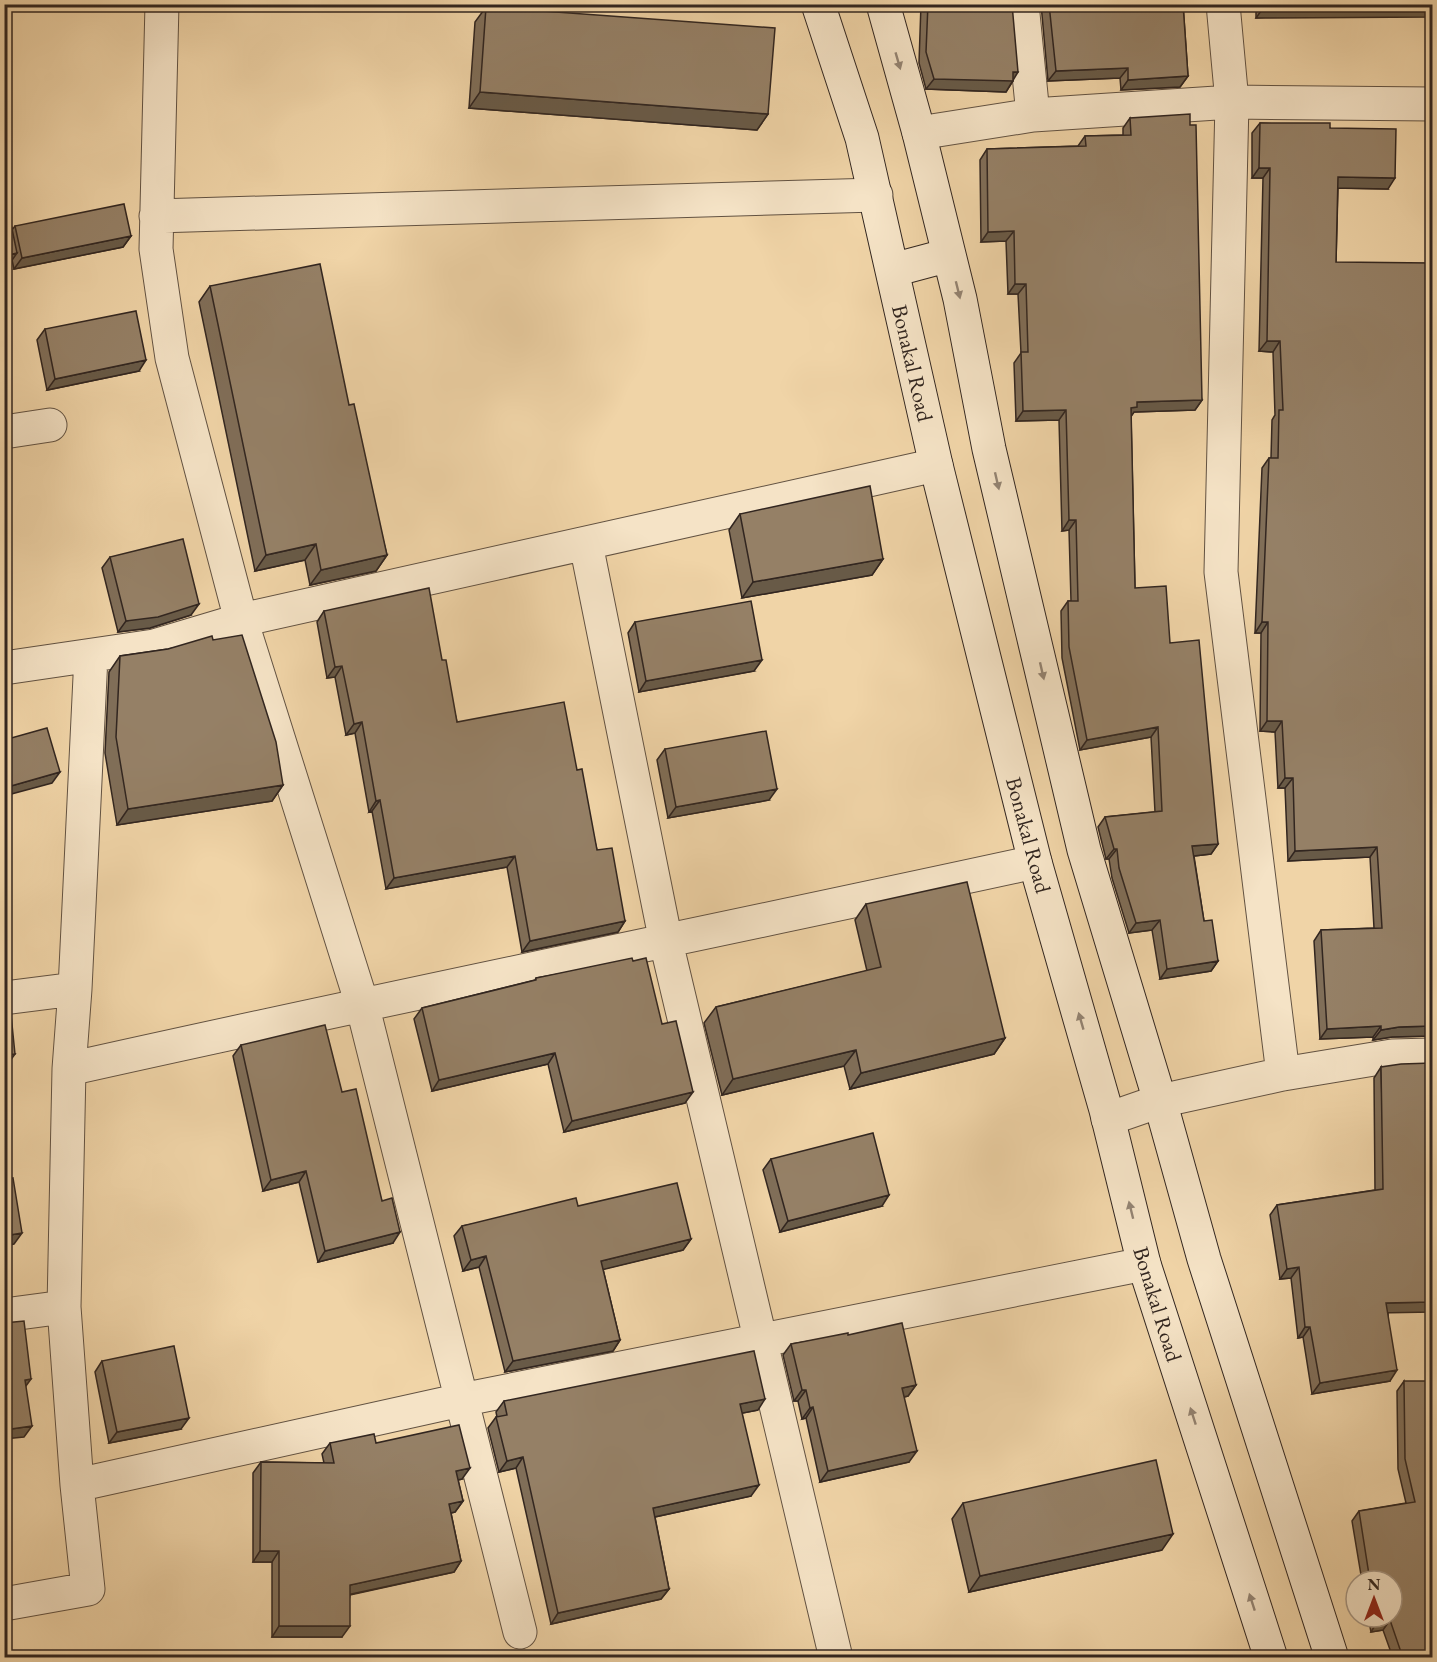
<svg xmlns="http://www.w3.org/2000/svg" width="1437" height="1662" viewBox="0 0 1437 1662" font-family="'EB Garamond',serif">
  <rect width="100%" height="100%" fill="#f0d4a7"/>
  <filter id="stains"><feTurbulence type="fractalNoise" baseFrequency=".00333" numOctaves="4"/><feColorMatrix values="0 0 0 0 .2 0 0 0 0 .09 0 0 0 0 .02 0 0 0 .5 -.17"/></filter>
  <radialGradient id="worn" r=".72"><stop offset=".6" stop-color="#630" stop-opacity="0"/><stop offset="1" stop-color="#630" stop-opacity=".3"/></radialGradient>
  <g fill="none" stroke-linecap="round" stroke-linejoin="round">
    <defs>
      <path id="street" d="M162 4 156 249 172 358 241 620 362 1004 520 1632
        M1022 4 1033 115
        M1223 4 1232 102 1221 572 1283 1074
        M919 133 1033 115 1232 102 1432 104
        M156 216 876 195
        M4 432 50 425
        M586 544 666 942 836 1658
        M4 668 154 646 241 620 936 465
        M75 989 91 656
        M4 998 75 989 69 1069C390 997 713 932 1035 862
        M69 1069 64 1307 77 1485
        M1108 1119 1160 1101 1283 1074 1392 1056 1432 1055
        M4 1315 64 1307
        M4 1604 88 1589 77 1485 461 1400 1144 1264"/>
      <path id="secondary" d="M818 4 862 138 936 465 1035 862 1106 1110 1144 1264 1271 1658
        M883 4 919 133 960 299 989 449 1084 850 1160 1101 1204 1259 1332 1658
        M893 270 949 255"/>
    </defs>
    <!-- street casing -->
    <use href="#street" stroke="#625242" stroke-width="35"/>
    <!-- secondary casing -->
    <use href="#secondary" stroke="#322620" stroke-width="35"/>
    <!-- street -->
    <use href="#street" stroke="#f5e3c6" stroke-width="33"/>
    <!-- secondary -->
    <use href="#secondary" stroke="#f5e3c6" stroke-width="33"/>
  </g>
  <!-- wall -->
  <path fill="#806e58" stroke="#322620" stroke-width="1.5" d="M921 4H1012L1013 81 1006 92 926 89 919 63Z
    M1041 4H1183L1188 76 1180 87 1121 90 1120 78 1048 81Z
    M1256 4H1432L1256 18Z
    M486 7 768 114 757 130 469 108 475 22Z
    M1130 118 1202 400 1195 410 1134 412 1131 416 1135 588 1170 643 1218 844 1211 854 1194 856 1204 921 1218 961 1211 971 1160 979 1152 930 1129 933 1112 878 1109 859H1106L1098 827 1105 817 1155 812 1151 737 1080 750 1062 658 1061 611 1068 601H1071L1069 530 1062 531 1059 420 1016 421 1014 363 1021 353 1018 294H1008L1006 241 981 242 980 160 987 149 1078 146 1085 136 1123 135V128Z
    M1260 123 1330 128 1388 189 1338 188 1336 262 1432 1036 1392 1037 1373 1040V1037L1320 1039 1314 941 1321 930 1374 928 1370 857 1288 861 1285 788H1278L1275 732 1260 731 1261 633H1255L1262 468 1269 458H1271L1272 420 1275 415 1273 352 1259 351 1263 178H1252V133Z
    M4 190 12 230 15 226 131 236 123 247 14 269 12 260 6 269H4Z
    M210 286 349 405 387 555 376 571 310 585 305 560 255 571 199 302Z
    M45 329 139 371 47 390 37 340Z
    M740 514 883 559 872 575 742 598 729 530Z
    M110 557 191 615 150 628 118 632 102 568Z
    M324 611 442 660 457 722 577 770 597 850 625 921 618 932 522 952 507 867 386 889 372 811 369 812 355 733 346 735 335 677 327 678 317 622Z
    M635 622 754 671 639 692 628 633Z
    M213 640 283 785 272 801 117 825 105 753 109 672 120 656 168 649Z
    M665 749 769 800 668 818 657 760Z
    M866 904 1005 1038 994 1054 850 1089 844 1066 722 1095 704 1023 716 1007 867 971 855 920Z
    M633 961 662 1024 685 1103 564 1132 548 1064 432 1091 414 1019 422 1008 535 980 536 978Z
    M241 1045 342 1092 382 1201 393 1243 318 1262 299 1182 263 1191 233 1056Z
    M1381 1067 1390 1381 1312 1394 1303 1337 1298 1338 1291 1278 1280 1279 1270 1215 1277 1205 1375 1190 1374 1078Z
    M771 1159 882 1206 780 1232 763 1170Z
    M578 1206 691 1239 683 1250 603 1269 620 1340 613 1351 505 1372 479 1267 463 1271 454 1236 462 1226Z
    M848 1335 916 1385 908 1396 904 1397 909 1462 820 1482 806 1418 802 1419 798 1401H794L783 1355 791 1344Z
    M102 1361 181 1429 109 1443 95 1372Z
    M1404 1381 1432 1658H1393L1383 1630 1371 1632 1368 1617H1392V1581H1362L1352 1521 1359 1511 1406 1503 1398 1469 1397 1391Z
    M504 1401 758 1410 742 1413 751 1496 655 1517 669 1589 661 1599 551 1624 516 1468 499 1472 488 1428 496 1417H497L496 1412Z
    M330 1443H376L462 1479 458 1480 463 1501 455 1512 451 1513 461 1561 454 1572 350 1595 342 1637H272V1562H253V1473L261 1462 324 1463 322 1454Z
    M963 1503 1162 1550 969 1592 952 1519Z"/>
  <!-- shaded-wall -->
  <path fill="#685a47" stroke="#322620" stroke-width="1.5" d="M1432 6V17L1256 18 1263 8Z
    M1128 68 1120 78 1048 81 1056 71Z
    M1018 72 1006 92 926 89 934 79Z
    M1188 76 1180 87 1121 90 1128 80Z
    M480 92 768 114 757 130 469 108Z
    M1259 168H1270L1263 178H1252Z
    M1338 177 1395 178 1388 189 1331 188Z
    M1014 231 1006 241 981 242 988 232Z
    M131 236 123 247 14 269 22 258Z
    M17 253 6 269H4V256Z
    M1015 284H1026L1018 294H1008Z
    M1267 341H1280L1273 352 1259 351Z
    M146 360 139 371 47 390 55 379Z
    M1202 400 1195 410 1134 412 1130 418 1131 408 1137 402Z
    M1066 410 1059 420 1016 421 1023 411Z
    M1069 520H1076L1069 530 1062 531Z
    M316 544 305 560 255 571 266 555Z
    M387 555 376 571 310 585 321 570Z
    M883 559 872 575 742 598 753 582Z
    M199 604 191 615 150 628 118 632 126 621Z
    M1262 622H1268L1261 633H1255Z
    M762 660 754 671 639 692 646 681Z
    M342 666 335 677 327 678 335 667Z
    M1267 721H1282L1275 732 1260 731Z
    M362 722 355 733 346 735 354 724Z
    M1158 727 1151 737 1080 750 1087 740Z
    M60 772 52 783 4 796V788Z
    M1285 778H1293L1285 788H1278Z
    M283 785 272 801 117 825 128 809Z
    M777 789 769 800 668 818 676 807Z
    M380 800 372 811 369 812 376 801Z
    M1218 844 1211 854 1185 857 1192 846Z
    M1377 847 1370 857 1288 861 1295 851Z
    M1114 849H1117L1109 859H1106Z
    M515 856 507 867 386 889 394 878Z
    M1160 920 1152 930 1129 933 1136 923Z
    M625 921 618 932 522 952 530 941Z
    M1218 961 1211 971 1160 979 1167 969Z
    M1381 1026 1373 1037 1320 1039 1327 1029Z
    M1432 1026V1036L1392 1037 1373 1040 1381 1030 1399 1027Z
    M1005 1038 994 1054 850 1089 861 1073Z
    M856 1050 844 1066 722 1095 733 1079Z
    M555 1053 548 1064 432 1091 439 1080Z
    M15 1054 7 1065H4V1055Z
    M693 1092 685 1103 564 1132 572 1121Z
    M306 1171 299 1182 263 1191 271 1180Z
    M889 1195 882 1206 780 1232 788 1221Z
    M400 1232 393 1243 318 1262 325 1251Z
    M22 1233 14 1244 4 1246V1236Z
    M691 1239 683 1250 593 1272 601 1261Z
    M486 1256 479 1267 463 1271 471 1260Z
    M1299 1267 1291 1278 1280 1279 1287 1269Z
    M1432 1302V1312L1378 1313 1386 1303Z
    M1305 1327H1310L1303 1337 1298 1338Z
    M620 1340 613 1351 505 1372 513 1361Z
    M1397 1370 1390 1381 1312 1394 1320 1383Z
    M31 1379 23 1390 25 1380Z
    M916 1385 908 1396 894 1399 902 1388Z
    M802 1390H806L798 1401H794Z
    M765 1399 758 1410 733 1415 740 1404Z
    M813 1407 806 1418 802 1419 810 1408Z
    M189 1418 181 1429 109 1443 117 1432Z
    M32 1426 24 1437 4 1439V1430Z
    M917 1451 909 1462 820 1482 828 1471Z
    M523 1457 516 1468 499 1472 507 1461Z
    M470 1468 462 1479 449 1482 456 1471Z
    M759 1485 751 1496 645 1519 653 1508Z
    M463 1501 455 1512 441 1515 449 1504Z
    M1173 1534 1162 1550 969 1592 980 1576Z
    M260 1551H279L272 1562H253Z
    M461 1561 454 1572 342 1596 350 1585Z
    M669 1589 661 1599 551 1624 558 1613Z
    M1390 1620 1383 1630 1371 1632 1377 1622Z
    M279 1626H350L342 1637H272Z"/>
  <!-- building -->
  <path fill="#958066" stroke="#322620" stroke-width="1.5" d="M928 4H1012L1018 72H1013V81L934 79 926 52Z
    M1049 4H1183L1188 76 1128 80V68L1056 71Z
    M1263 4H1432V6L1263 8Z
    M486 7 775 28 768 114 480 92Z
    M1190 114V125H1196L1202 400 1137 402V407L1131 408 1135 588 1166 586 1170 643 1199 640 1218 844 1192 846 1204 921 1212 920 1218 961 1167 969 1160 920 1136 923 1119 868 1117 849H1114L1105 817 1162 811 1158 727 1087 740 1069 647 1068 601H1078L1076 520H1069L1066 410 1023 411 1021 352H1028L1026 284H1015L1014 231 988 232 987 149 1086 146 1085 136 1131 135 1130 118Z
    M1260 123H1330V128L1396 129 1395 178 1338 177 1336 262 1432 263V1026L1399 1027 1381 1030V1026L1327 1029 1321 930 1382 928 1377 847 1295 851 1293 778H1285L1282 721H1267L1268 622H1262L1269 458H1278L1279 410H1283L1280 341H1267L1270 168H1259Z
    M4 190 17 253 4 256Z
    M124 204 131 236 22 258 15 226Z
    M320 264 349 405 354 404 387 555 321 570 316 544 266 555 210 286Z
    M136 311 146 360 55 379 45 329Z
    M870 486 883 559 753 582 740 514Z
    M183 539 199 604 158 617 126 621 110 557Z
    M429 588 442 660H446L457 722 564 702 577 770 582 769 597 850 612 848 625 921 530 941 515 856 394 878 380 800 376 801 362 722 354 724 342 666 335 667 324 611Z
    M751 601 762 660 646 681 635 622Z
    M242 635 276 742 283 785 128 809 116 737 120 656 168 649 212 636 213 640Z
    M47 728 60 772 4 788V740Z
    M766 731 777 789 676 807 665 749Z
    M967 882 1005 1038 861 1073 856 1050 733 1079 716 1007 881 967 866 904Z
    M632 958 633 961 646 958 662 1024 676 1021 693 1092 572 1121 555 1053 439 1080 422 1008 536 980V978Z
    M4 1004 10 1005 15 1054 4 1055Z
    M325 1025 342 1092 356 1089 382 1201 392 1198 400 1232 325 1251 306 1171 271 1180 241 1045Z
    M1432 1063V1302L1386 1303 1397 1370 1320 1383 1310 1327H1305L1299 1267 1287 1269 1277 1205 1383 1189 1381 1067 1401 1064Z
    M873 1133 889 1195 788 1221 771 1159Z
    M13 1178 22 1233 4 1236V1180Z
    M677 1183 691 1239 601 1261 620 1340 513 1361 486 1256 471 1260 462 1226 576 1198 578 1206Z
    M24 1321 31 1379 25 1380 32 1426 4 1430V1323Z
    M902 1323 916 1385 902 1388 917 1451 828 1471 813 1407 810 1408 806 1390H802L791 1344 848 1333V1335Z
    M174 1346 189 1418 117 1432 102 1361Z
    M754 1351 765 1399 740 1404 759 1485 653 1508 669 1589 558 1613 523 1457 507 1461 496 1417 507 1415 504 1401Z
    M1404 1381H1432V1658H1403L1390 1620 1377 1622 1376 1617H1392V1581H1370L1359 1511 1415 1502 1405 1459Z
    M459 1425 470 1468 456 1471 463 1501 449 1504 461 1561 350 1585V1626H279V1551H260L261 1462 334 1463 330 1443 374 1434 376 1443Z
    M1156 1460 1173 1534 980 1576 963 1503Z"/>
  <!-- one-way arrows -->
  <defs><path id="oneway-solid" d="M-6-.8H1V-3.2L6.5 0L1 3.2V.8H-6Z" transform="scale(1.5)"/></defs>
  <g fill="#948473">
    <use href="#oneway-solid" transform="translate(898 61) rotate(74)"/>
    <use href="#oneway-solid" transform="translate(958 290) rotate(76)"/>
    <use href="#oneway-solid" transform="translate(997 481) rotate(77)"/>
    <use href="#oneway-solid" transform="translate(1042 671) rotate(77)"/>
    <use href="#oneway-solid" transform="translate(1081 1021) rotate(-106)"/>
    <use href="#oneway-solid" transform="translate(1131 1210) rotate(-104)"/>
    <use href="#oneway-solid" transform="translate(1193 1416) rotate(-108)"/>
    <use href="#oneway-solid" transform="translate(1252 1602) rotate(-108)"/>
  </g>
  <g text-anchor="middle" stroke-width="4.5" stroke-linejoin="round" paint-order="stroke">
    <!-- street labels -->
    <g font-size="22" fill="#322620" stroke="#f5e3c6">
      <text transform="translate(913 363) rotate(77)" y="8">Bonakal Road</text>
      <text transform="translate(1029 835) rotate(75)" y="8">Bonakal Road</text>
      <text transform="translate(1158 1304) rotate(73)" y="8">Bonakal Road</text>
    </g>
  </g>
  <!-- margin -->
  <rect width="1437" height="1662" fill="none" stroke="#f0d4a7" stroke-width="24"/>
  <rect x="6" y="6" width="1425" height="1650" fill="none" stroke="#322620" stroke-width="3"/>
  <rect x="12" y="12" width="1413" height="1638" fill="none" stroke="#322620" stroke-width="1.5"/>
  <!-- north arrow -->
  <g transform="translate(1374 1599)"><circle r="28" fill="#f5e3c6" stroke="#a79784" stroke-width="1.5"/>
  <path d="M0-4.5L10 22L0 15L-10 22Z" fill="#8f2418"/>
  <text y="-9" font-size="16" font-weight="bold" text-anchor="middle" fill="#322620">N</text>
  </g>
  <rect width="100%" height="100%" filter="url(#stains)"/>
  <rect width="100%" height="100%" fill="url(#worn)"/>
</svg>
